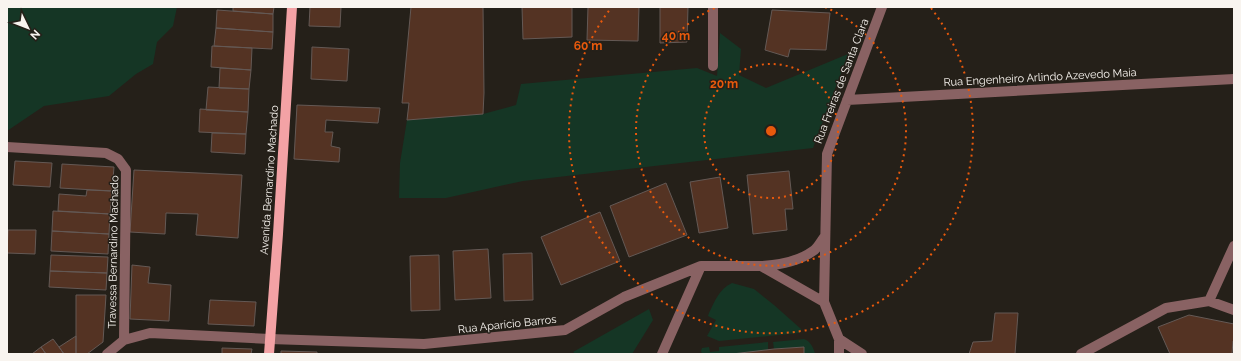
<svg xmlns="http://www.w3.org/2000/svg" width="1241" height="361" viewBox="0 0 1241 361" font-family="Raleway,sans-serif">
  <rect width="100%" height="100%" fill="#252019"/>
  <!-- green -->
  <path fill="#153625" d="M7 7H177L173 26 157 42 153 64 136 74 109 96 44 106 7 131Z
    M720 33 741 49 739 75 766 88 848 54 813 148 523 181 446 198H399L400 163 407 120 483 114 516 105 521 84 697 68 717 76Z
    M732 283 754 289 774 305 801 329V331L799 333 719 341 707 336 716 320 708 316 709 313C715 301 719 289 732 283Z
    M649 309 653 320 632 354H576L573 352Z
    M804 339C810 341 814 348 815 354H804L803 347 774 349 773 342Z
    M768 342V350L732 354H702L701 351 702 348 709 347 710 352 719 351V347Z"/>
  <!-- building -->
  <path fill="#543323" stroke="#645955" d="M233 7H274L273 14 233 11Z
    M310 7H341L340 27 309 26Z
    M411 7H483L484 93 483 114 407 120 409 103H402Z
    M522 7H572V37L523 39Z
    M588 7H639L638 41 587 40Z
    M660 7H688L687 42 660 43Z
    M217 10 273 14V32L216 28Z
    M772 10 830 13 826 50 790 49 788 57 765 50Z
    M216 28 273 32 272 49 214 46Z
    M212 46 252 48 251 70 211 67Z
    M312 47 349 49 347 81 311 79Z
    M220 68 251 70 249 89 219 88Z
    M208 87 249 89 248 112 206 110Z
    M297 105 380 108 378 123 326 120 325 132H333L331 146 340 148 339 162 294 159Z
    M200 109 248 112 246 134 199 132Z
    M212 133 246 134 245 154 211 152Z
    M15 161 52 163 50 187 13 185Z
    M62 164 114 167 112 191 60 188Z
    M134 170 242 175 238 238 196 235 198 214 166 213 165 234 130 232Z
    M789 171 793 209H785L787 230 753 234 747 175Z
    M720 177 728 228 699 233 690 182Z
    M666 183 687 235 629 257 610 206Z
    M87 190 112 191 110 214 58 211 59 194 86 196Z
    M53 211 110 214 109 234 52 231Z
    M600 212 620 261 561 285 541 237Z
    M8 230H36L35 254 7 253Z
    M52 231 109 234 108 254 51 251Z
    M488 249 491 298 455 300 453 251Z
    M532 253 533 300 504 301 503 254Z
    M51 255 108 257 107 273 50 271Z
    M439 255 440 310 411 311 410 256Z
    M132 265 150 267 148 283 171 285 169 321 130 319Z
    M50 271 107 273 106 290 49 287Z
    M76 295H106L103 342 87 354H76Z
    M210 300 256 302 254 326 208 324Z
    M995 313H1018L1015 354H969L973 342 992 341Z
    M1189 315 1234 324V341H1233L1232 354H1170L1158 327Z
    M76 336V354H64L59 347Z
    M53 339 59 347 64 354H46L41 347Z
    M41 347 46 354H32Z
    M804 347V354H732L774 349Z
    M222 348 252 349 251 354H222Z
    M281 351 317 352V354H281Z"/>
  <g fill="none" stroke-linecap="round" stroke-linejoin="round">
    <!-- minor -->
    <path stroke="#896263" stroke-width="10" d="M713 7V66
      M847 100 1234 79
      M7 147 106 153 118 159 126 170 124 340
      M761 266C779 265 798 262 813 251 818 248 821 241 825 236
      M1209 301 1234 246
      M824 302 827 154 882 7
      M107 354 124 340 150 333 270 339 424 344 565 330 624 297 701 266H761L824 302 839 339 862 354
      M662 354 701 266
      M839 354V339
      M1081 354 1166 308 1209 301 1234 310"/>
    <!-- major -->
    <path stroke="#f3a2a5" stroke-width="10" d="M269 354 278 234 292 7"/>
  </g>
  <!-- distance rings -->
  <g fill="none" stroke="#e8590c" stroke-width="2" stroke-dasharray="2 4">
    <circle cx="771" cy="131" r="67"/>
    <path d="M825 7A135 135 0 1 1 717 7"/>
    <path d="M931 8A202 202 0 1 1 611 8"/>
  </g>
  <g text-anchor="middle" stroke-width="3" stroke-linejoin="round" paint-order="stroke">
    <!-- street labels -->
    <g font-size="11" fill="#f8f4ef" stroke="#252019">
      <text transform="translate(1040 77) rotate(-3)" y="4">Rua Engenheiro Arlindo Azevedo Maia</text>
      <text transform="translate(841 81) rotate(-69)" y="4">Rua Freiras de Santa Clara</text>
      <text transform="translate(269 180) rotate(-86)" y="4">Avenida Bernardino Machado</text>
      <text transform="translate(113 252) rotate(-89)" y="4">Travessa Bernardino Machado</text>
      <text transform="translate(507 324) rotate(-6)" y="4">Rua Aparício Barros</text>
    </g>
  </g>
  <circle cx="771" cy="131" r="6" fill="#e8590c" stroke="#252019" stroke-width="2"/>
  <g font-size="12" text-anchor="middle" font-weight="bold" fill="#e8590c" stroke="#252019" stroke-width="3" stroke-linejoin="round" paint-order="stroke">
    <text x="676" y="40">40 m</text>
    <text x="588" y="50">60 m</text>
    <text x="724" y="88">20 m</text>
  </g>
  <!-- border -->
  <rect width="1241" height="361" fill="none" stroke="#f8f4ef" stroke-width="16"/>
  <!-- north arrow -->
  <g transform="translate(28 28) rotate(133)" stroke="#252019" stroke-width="3" paint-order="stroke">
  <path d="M0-3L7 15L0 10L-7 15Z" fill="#f8f4ef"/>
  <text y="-6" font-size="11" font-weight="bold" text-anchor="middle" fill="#f8f4ef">N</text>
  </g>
</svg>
